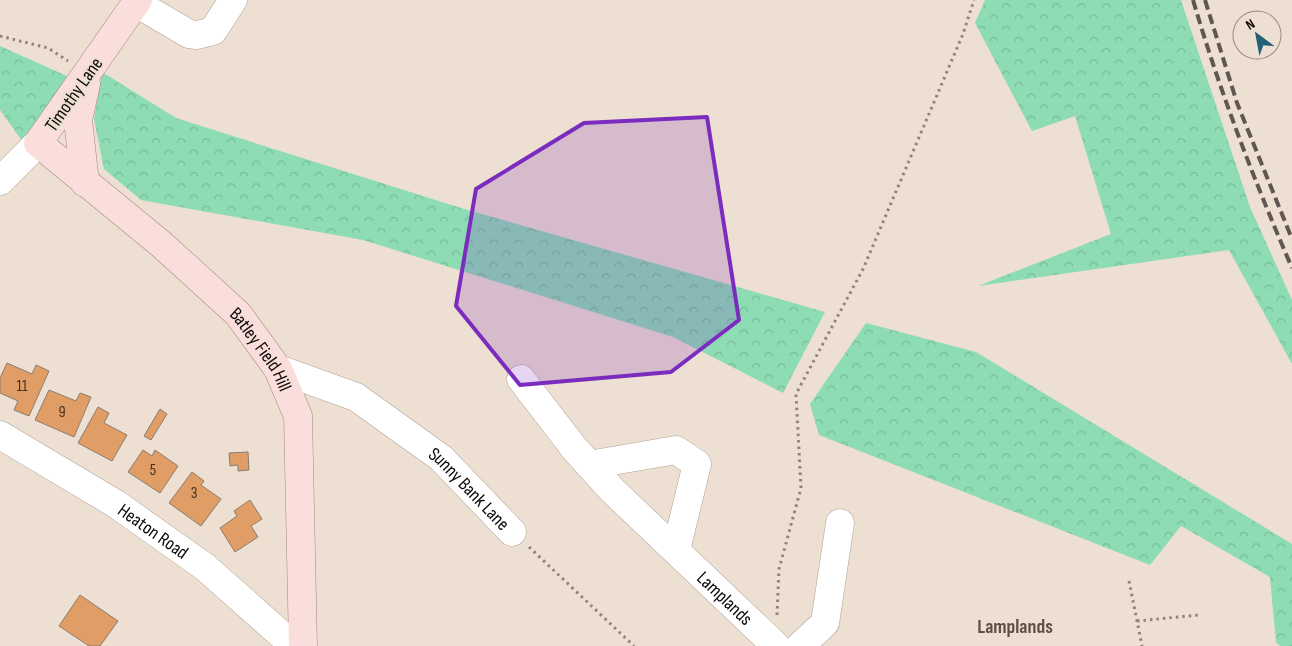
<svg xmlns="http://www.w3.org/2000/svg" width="1292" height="646" viewBox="0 0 1292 646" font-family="'Sofia Sans Condensed',sans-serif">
  <defs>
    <pattern id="forest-crowns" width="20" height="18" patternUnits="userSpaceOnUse" patternTransform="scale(1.25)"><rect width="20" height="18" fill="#8ddcb4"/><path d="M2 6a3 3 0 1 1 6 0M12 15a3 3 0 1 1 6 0" fill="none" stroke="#78bb99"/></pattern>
  </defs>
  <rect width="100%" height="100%" fill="#eddfd1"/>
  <!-- forest -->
  <path fill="url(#forest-crowns)" d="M985 0H1181L1250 207 1292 300V364L1229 250 978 286 1111 234 1075 116 1032 131 975 23Z
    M0 46 69 77 23 142 0 110Z
    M102 72 176 118 461 208 825 312 783 393 673 337 363 240 141 200 104 169 94 119Z
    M866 323 976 352 1292 544V646H1280L1276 642 1270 577 1181 526 1150 565 819 435 810 404Z"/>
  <!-- building -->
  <path fill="#e09e66" stroke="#8a7c70" d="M7 363 32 374 36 365 49 371 29 416 14 410 18 401 0 393V378Z
    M49 390 76 401 80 393 91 397 74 437 35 420Z
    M98 407 109 413 104 423 127 435 112 461 78 443Z
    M160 409 167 414 151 440 144 436Z
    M143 450 152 456 155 450 178 466 160 493 128 472Z
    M248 452 249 470 238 471V465L230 466 229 453Z
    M192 472 204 481 201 485 221 499 201 526 169 503Z
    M250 500 262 519 251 526 258 537 235 552 220 528 237 516 234 511Z
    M80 595 118 621 100 646H89L59 626Z"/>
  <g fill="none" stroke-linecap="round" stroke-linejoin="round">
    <defs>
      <g id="minor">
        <path d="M136 3 189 34 197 35 213 31 233 0"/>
        <path d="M0 181 38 143"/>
        <path id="s1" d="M278 369 356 397 441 458 512 532"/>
        <path id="s2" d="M521 379 574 448 612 490 776 646"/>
        <path id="s3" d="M0 435 116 504 205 567 294 646"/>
        <path d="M589 465 676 450 697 464 676 550"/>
        <path d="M800 646 825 623 840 523"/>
      </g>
      <g id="major">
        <path id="s4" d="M138 0 38 143 161 244 238 314 278 369 298 416 303 646"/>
        <path d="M85 183 78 120 86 84"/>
      </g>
    </defs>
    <!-- minor casing -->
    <use href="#minor" stroke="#b1a396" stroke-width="29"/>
    <!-- major casing -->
    <use href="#major" stroke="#a68682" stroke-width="29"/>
    <!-- path -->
    <path stroke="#8e847a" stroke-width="3" stroke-dasharray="2.5 4" stroke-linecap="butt" d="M0 36 48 48 68 61
      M529 547 634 646
      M1129 581 1142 646
      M777 615 779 569 801 488 796 394 863 269 963 34 974 0
      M1137 621 1199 615"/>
    <!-- minor -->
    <use href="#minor" stroke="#fff" stroke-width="28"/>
    <!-- major -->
    <use href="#major" stroke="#fadedc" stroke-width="28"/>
    <!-- rail -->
    <path stroke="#605850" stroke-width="4" stroke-dasharray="10 5" stroke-linecap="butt" d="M1193 0C1220 92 1254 180 1292 268
      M1205 0 1237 103 1292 239"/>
  </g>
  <!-- marked area -->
  <path fill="#7b2cbf" fill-opacity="0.2" stroke="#7b2cbf" stroke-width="4" stroke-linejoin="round" d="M707 117 739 320 671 372 520 385 456 306 476 189 584 123Z"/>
  <g text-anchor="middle" stroke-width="4.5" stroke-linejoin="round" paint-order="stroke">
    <!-- number labels -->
    <g font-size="16" fill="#432f1e">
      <text x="22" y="391">11</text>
      <text x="62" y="417">9</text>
      <text x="153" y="475">5</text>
      <text x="194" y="498">3</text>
    </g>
    <!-- street labels -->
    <g font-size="19" fill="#0f0a06" stroke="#eddfd1">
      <text transform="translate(73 94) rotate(-55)" y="7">Timothy Lane</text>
      <text dy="7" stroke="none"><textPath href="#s4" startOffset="480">Batley Field Hill</textPath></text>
      <text dy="7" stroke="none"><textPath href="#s1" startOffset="229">Sunny Bank Lane</textPath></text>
      <text dy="7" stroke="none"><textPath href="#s3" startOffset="181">Heaton Road</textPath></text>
      <text dy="7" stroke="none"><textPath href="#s2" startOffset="300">Lamplands</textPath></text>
    </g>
    <!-- neighbourhood labels -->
    <g font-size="20" font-weight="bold" fill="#5c5044" stroke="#eddfd1">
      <text x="1015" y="633">Lamplands</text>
    </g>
  </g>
  <!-- north arrow -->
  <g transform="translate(1257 35) rotate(328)"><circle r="24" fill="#eddfd1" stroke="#948a80"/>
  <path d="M0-4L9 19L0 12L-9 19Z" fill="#226077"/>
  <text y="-8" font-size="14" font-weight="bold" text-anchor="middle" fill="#0f0a06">N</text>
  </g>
</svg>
